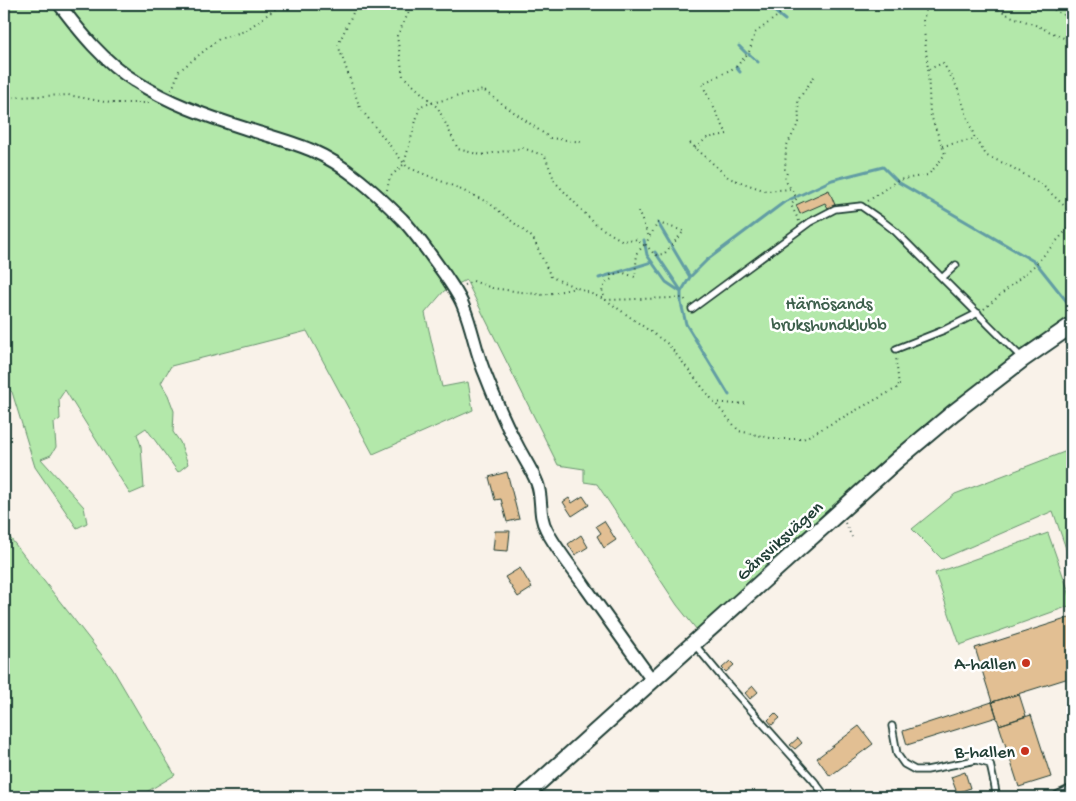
<svg xmlns="http://www.w3.org/2000/svg" width="1076" height="801" viewBox="0 0 1076 801" font-family="'Gochi Hand',sans-serif">
  <rect width="100%" height="100%" fill="#f9f2e9"/>
  <filter id="ink" filterUnits="userSpaceOnUse"><feTurbulence type="fractalNoise" baseFrequency=".02" numOctaves="2"/><feDisplacementMap in="SourceGraphic" scale="10" xChannelSelector="R" yChannelSelector="G"/><feConvolveMatrix kernelMatrix="1 2 1 2 8 2 1 2 1" color-interpolation-filters="sRGB"/></filter>
  <g filter="url(#ink)">
    <!-- green -->
    <path fill="#b3e8aa" stroke="#69926f" d="M4 4H1072V321L951 410 697 630 677 605 597 484 584 482V469L558 465 466 280 444 291 425 313 442 387 468 382 473 410 373 454 307 331 171 366 161 383 168 395 174 411 173 432 180 442 188 464 178 472 146 428 137 434 141 446 144 488 130 494 65 390 59 399 60 419 54 423 56 447 51 455 41 459 84 507 87 523 77 528 35 467 12 392 4 385Z
      M1072 449V566L1053 511 942 559 912 529 955 494Z
      M4 530 112 668 175 775 138 797H4Z
      M1048 533 1072 601V605L960 645 935 573Z"/>
    <g fill="none" stroke-linecap="round" stroke-linejoin="round">
      <!-- stream -->
      <path stroke="#629da4" stroke-width="3" d="M772 9 779 15
        M780 16 785 20
        M739 46 746 53
        M749 54 758 62
        M736 67 740 72
        M898 182 1035 262
        M798 196 832 180 883 167 896 180
        M658 223 690 277
        M644 240 647 255 666 282 681 292
        M655 252 680 289
        M1037 264 1072 308
        M599 278 652 262
        M729 395 686 324 681 303V292L690 277 707 260 783 203 795 197"/>
    </g>
    <!-- building -->
    <path fill="#e2bf93" stroke="#1f3d34" d="M829 190 835 205 828 208 825 203 800 214 796 205Z
      M507 472 519 519 507 522 501 499 495 500 489 477Z
      M583 496 589 505 572 516 563 502 569 498 572 503Z
      M604 521 616 540 604 548 597 536 601 533 596 526Z
      M495 531H510L508 551 493 550Z
      M581 535 588 547 575 555 568 544Z
      M520 568 532 588 518 597 505 577Z
      M1072 617V677L992 702 975 648Z
      M730 661 734 665 726 672 722 668Z
      M753 686 758 692 750 699 745 693Z
      M1019 694 1026 716 999 725 992 702Z
      M992 702 997 717 907 745 903 731Z
      M775 713 780 718 772 725 768 720Z
      M1031 715 1051 777 1019 787 999 725Z
      M859 726 873 744 830 776 817 758Z
      M798 738 802 743 795 749 790 745Z
      M965 772 970 788 957 793 951 777Z"/>
    <g fill="none" stroke-linecap="round" stroke-linejoin="round">
      <defs>
        <path id="lane" d="M942 278 956 265
          M692 309 810 222 835 209 861 206 881 220 895 231 1022 358
          M896 349 944 330 978 313
          M695 645 725 681 814 781 826 797
          M892 726 897 754 904 764 915 770H927L976 760 990 764 995 787 996 797"/>
        <path id="street" d="M59 4C81 33 104 62 135 81 169 103 206 116 244 128 266 135 290 141 311 150 346 165 375 192 402 219 418 236 431 256 445 275 452 286 460 296 464 308 473 330 476 354 486 376 495 399 505 423 517 445 523 457 532 470 537 483 543 498 538 515 546 529 556 549 573 569 586 588 608 619 630 650 652 680
          M1059 797 1072 791"/>
        <path id="secondary" d="M523 797 897 460 953 413 1023 359 1072 325"/>
      </defs>
      <!-- lane casing -->
      <use href="#lane" stroke="#1f3d34" stroke-width="9"/>
      <!-- street casing -->
      <use href="#street" stroke="#1f3d34" stroke-width="15"/>
      <!-- secondary casing -->
      <use href="#secondary" stroke="#1f3d34" stroke-width="19"/>
      <!-- path -->
      <path stroke="#1f3d34" stroke-width="2" stroke-dasharray="1 4" stroke-linecap="butt" d="M357 4 338 45 360 108 407 167 453 186 489 203 533 238 551 277 606 300 668 344 714 402 739 431 775 439H803L899 387 896 357
        M413 4 397 36 403 76 438 108 458 149 481 155 523 148 545 156 555 182 596 225 623 241 635 239 644 245H646
        M990 4 1010 16 1033 24 1064 38 1072 40
        M1046 4 1059 13 1072 20
        M929 69 943 63 957 87 975 139
        M172 90 179 71 219 39 245 31 278 7 280 4
        M4 100 16 97 68 95 110 103H150
        M690 143 729 178 766 191 790 189
        M942 146 975 139 987 156 1008 165 1041 184 1072 213
        M695 148 707 138 727 134 702 84 736 67 749 52 755 33 779 15 785 6 784 4
        M387 190 390 177 404 164 420 106 483 90 550 138 582 142
        M868 201 898 180 928 175 937 165 945 154 930 113 928 69 923 20 928 4
        M638 211 649 237
        M799 221 791 205 797 198 785 180 787 172 785 169 786 147 799 122 798 100 816 74
        M658 223 684 231 664 254 655 255 646 245 649 237Z
        M644 245 637 253 635 277 621 272 611 275 612 279 605 283 602 292 606 300 673 298H684L687 303
        M464 285 473 281 492 288 543 295 576 288
        M984 309 1035 265 1072 224
        M714 402 735 404 747 403
        M845 523 852 537"/>
      <!-- lane -->
      <use href="#lane" stroke="#fff" stroke-width="5.5"/>
      <!-- street -->
      <use href="#street" stroke="#fff" stroke-width="11"/>
      <!-- secondary -->
      <use href="#secondary" stroke="#fff" stroke-width="15"/>
    </g>
  </g>
  <!-- markers -->
  <g fill="#c8321e" stroke="#fff" stroke-width="2">
    <circle cx="1026" cy="663" r="5"/>
    <circle cx="1025" cy="751" r="5"/>
  </g>
  <g text-anchor="middle" stroke-width="5" stroke-linejoin="round" paint-order="stroke">
    <!-- park labels -->
    <g font-size="18" fill="#3d5f4c" stroke="#fff">
      <text x="829" y="309">Härnösands<tspan x="829" dy="21">brukshundklubb</tspan></text>
    </g>
    <!-- street labels -->
    <g font-size="18" fill="#1f3d34" stroke="#fff">
      <text transform="translate(779 540) rotate(-42)" y="6">Gånsviksvägen</text>
    </g>
    <!-- poi labels -->
    <g font-size="18" fill="#1f3d34" stroke="#fff" text-anchor="end">
      <text x="1016" y="669">A-hallen</text>
      <text x="1015" y="757">B-hallen</text>
    </g>
  </g>
  <!-- margin -->
  <rect width="1076" height="801" fill="none" stroke="#fff" stroke-width="20"/>
  <rect x="10" y="10" width="1056" height="781" fill="none" stroke="#1f3d34" stroke-width="2" filter="url(#ink)"/>
</svg>
